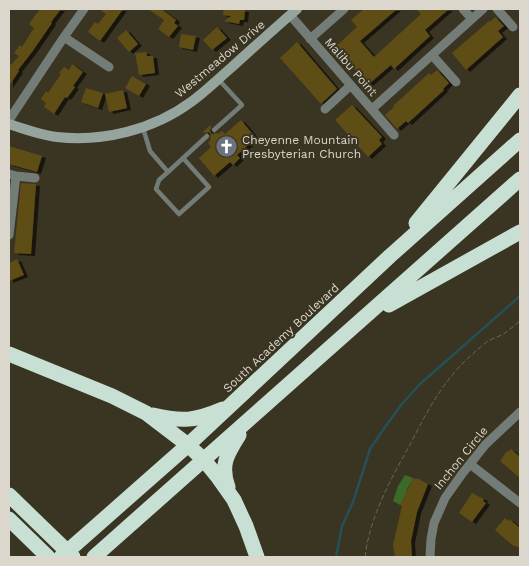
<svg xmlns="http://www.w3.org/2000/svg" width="529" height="566" viewBox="0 0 529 566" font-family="'Work Sans',sans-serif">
  <defs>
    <filter id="shadow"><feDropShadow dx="4" dy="2" stdDeviation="0" flood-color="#0009"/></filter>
  </defs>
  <rect width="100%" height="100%" fill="#3a3422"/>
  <!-- green -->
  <path fill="#3c6a2a" d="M405 475 413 478 412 480 406 491 408 492 400 505 393 501 398 486Z"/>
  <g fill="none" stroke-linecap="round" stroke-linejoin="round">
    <!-- stream -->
    <path stroke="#235059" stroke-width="2.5" d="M336 557 342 526 353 502 370 449 385 427 401 405 420 384 520 296"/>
  </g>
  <!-- building -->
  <path fill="#5f4d15" filter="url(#shadow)" d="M40 9H61L51 22 52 23 32 52 18 70 19 71 9 86V63L11 65 19 56 14 53 20 45 22 47 34 28 29 24Z
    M99 9H123L100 41 88 32 95 22 98 24 106 14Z
    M148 9H161L176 20 174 23 178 26 169 37 158 29 164 20Z
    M224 9 245 10 244 20H240L239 24 224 21 231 16 223 15Z
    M364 9H397L360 41 374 57 421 14 416 9H449L425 30 430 36 394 69 391 65 369 84 335 47 357 27 351 20Z
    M495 17 504 26 498 31 503 37 466 70 452 53 489 21 490 22Z
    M217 27 227 38 212 50 203 40Z
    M126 30 138 44 129 52 117 38Z
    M181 34 196 36 193 50 179 47Z
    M297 42 337 89 321 104 280 58Z
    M146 52 147 56H153L155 73 139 75 135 53Z
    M72 64 83 72 73 86 75 87 67 98 65 97 54 114 44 107 46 103 41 99 46 91 48 93 61 74 59 73 64 67 69 70Z
    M437 70 449 83 443 89 444 90 408 123 406 121 397 129 385 115 394 107 393 106 429 73 431 75Z
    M132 76 146 84 139 96 125 88Z
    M86 88 103 93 98 108 81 102Z
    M123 90 127 108 109 112 105 94Z
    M352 105 382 137 379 140 382 144 368 157 335 120Z
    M241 120 256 138 237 155 240 158 233 165 230 162 214 176 199 158 211 147 208 143 211 140 210 139 211 135 209 132 204 133 203 132 210 125 211 127 210 131 212 134 217 133 218 134 222 131 225 134Z
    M9 146 42 156 37 172 9 164Z
    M21 183 36 184 31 254 14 253Z
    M17 259 24 275 9 281V263Z
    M511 449 520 457V478L500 461 507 451 508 452Z
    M413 478 417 479V478L428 484 417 512 411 541 412 557H395L393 545 402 506 400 505Z
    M472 493 484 499 483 501 486 503 472 522 459 513Z
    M505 518 508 521 509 519 520 528V548L512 545 495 530Z"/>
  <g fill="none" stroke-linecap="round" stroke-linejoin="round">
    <!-- path -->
    <path stroke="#6b6656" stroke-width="1" stroke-dasharray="5 2.5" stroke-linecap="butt" d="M365 557C370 515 392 477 412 441 427 411 443 382 467 359 474 353 481 346 488 341 492 339 497 337 502 335 508 331 514 326 520 321"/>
    <!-- lane -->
    <path stroke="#737c77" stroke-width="4.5" d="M143 128 150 151 168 172 207 136
      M214 130 242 105 219 80
      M168 172 159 180 156 189 179 214 209 187 183 158"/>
    <!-- street -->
    <path stroke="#737c77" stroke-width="9" d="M463 9 472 19
      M497 9 513 27
      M290 15 394 135
      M64 37 109 67
      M310 39 344 9
      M432 55 456 82
      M325 109 351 85
      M372 109 483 9
      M9 120 64 37 84 9
      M9 174 16 176 35 178
      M9 235 16 176
      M470 464 520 503
      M430 557 431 539 434 523 445 498 462 474 485 445 520 412"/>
    <!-- secondary -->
    <path stroke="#95a59d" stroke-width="10" d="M9 124C24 129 40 135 57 137 103 142 153 130 191 102 205 92 218 79 232 67 253 48 275 28 297 9"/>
    <!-- highway -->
    <path stroke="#c8e0d4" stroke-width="15" d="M416 223 520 95
      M389 305 520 232
      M9 354 112 396 146 413 188 445 204 460 217 476 234 500 246 526 257 557
      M153 415C182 422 195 421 223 409
      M228 487C220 465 227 454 239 435
      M9 495 73 557
      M9 519 48 557
      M61 557 188 445 390 256 520 140
      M94 557 520 179"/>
  </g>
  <!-- icons -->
  <defs>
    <symbol id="church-disc" viewBox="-11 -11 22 22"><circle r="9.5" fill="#6b7280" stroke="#3a3422"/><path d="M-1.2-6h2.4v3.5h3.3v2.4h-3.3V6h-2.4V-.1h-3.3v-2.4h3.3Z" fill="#fff"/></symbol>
  </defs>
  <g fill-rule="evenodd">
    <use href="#church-disc" x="214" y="134" width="25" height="25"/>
  </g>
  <g text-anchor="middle" stroke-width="4" stroke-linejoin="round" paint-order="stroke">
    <!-- street labels -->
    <g font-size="12" fill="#dbd7cc" stroke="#3a3422">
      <text transform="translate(220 59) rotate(-40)" y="4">Westmeadow Drive</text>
      <text transform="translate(351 67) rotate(49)" y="4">Malibu Point</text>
      <text transform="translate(281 338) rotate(-43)" y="4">South Academy Boulevard</text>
      <text transform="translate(461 458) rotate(-51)" y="4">Inchon Circle</text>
    </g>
    <!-- poi labels -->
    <g font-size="12" fill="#dbd7cc" stroke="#3a3422" text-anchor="start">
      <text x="242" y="144">Cheyenne Mountain<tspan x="242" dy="14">Presbyterian Church</tspan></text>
    </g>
  </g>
  <!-- border -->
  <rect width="529" height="566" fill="none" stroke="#dbd7cc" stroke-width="20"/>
</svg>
